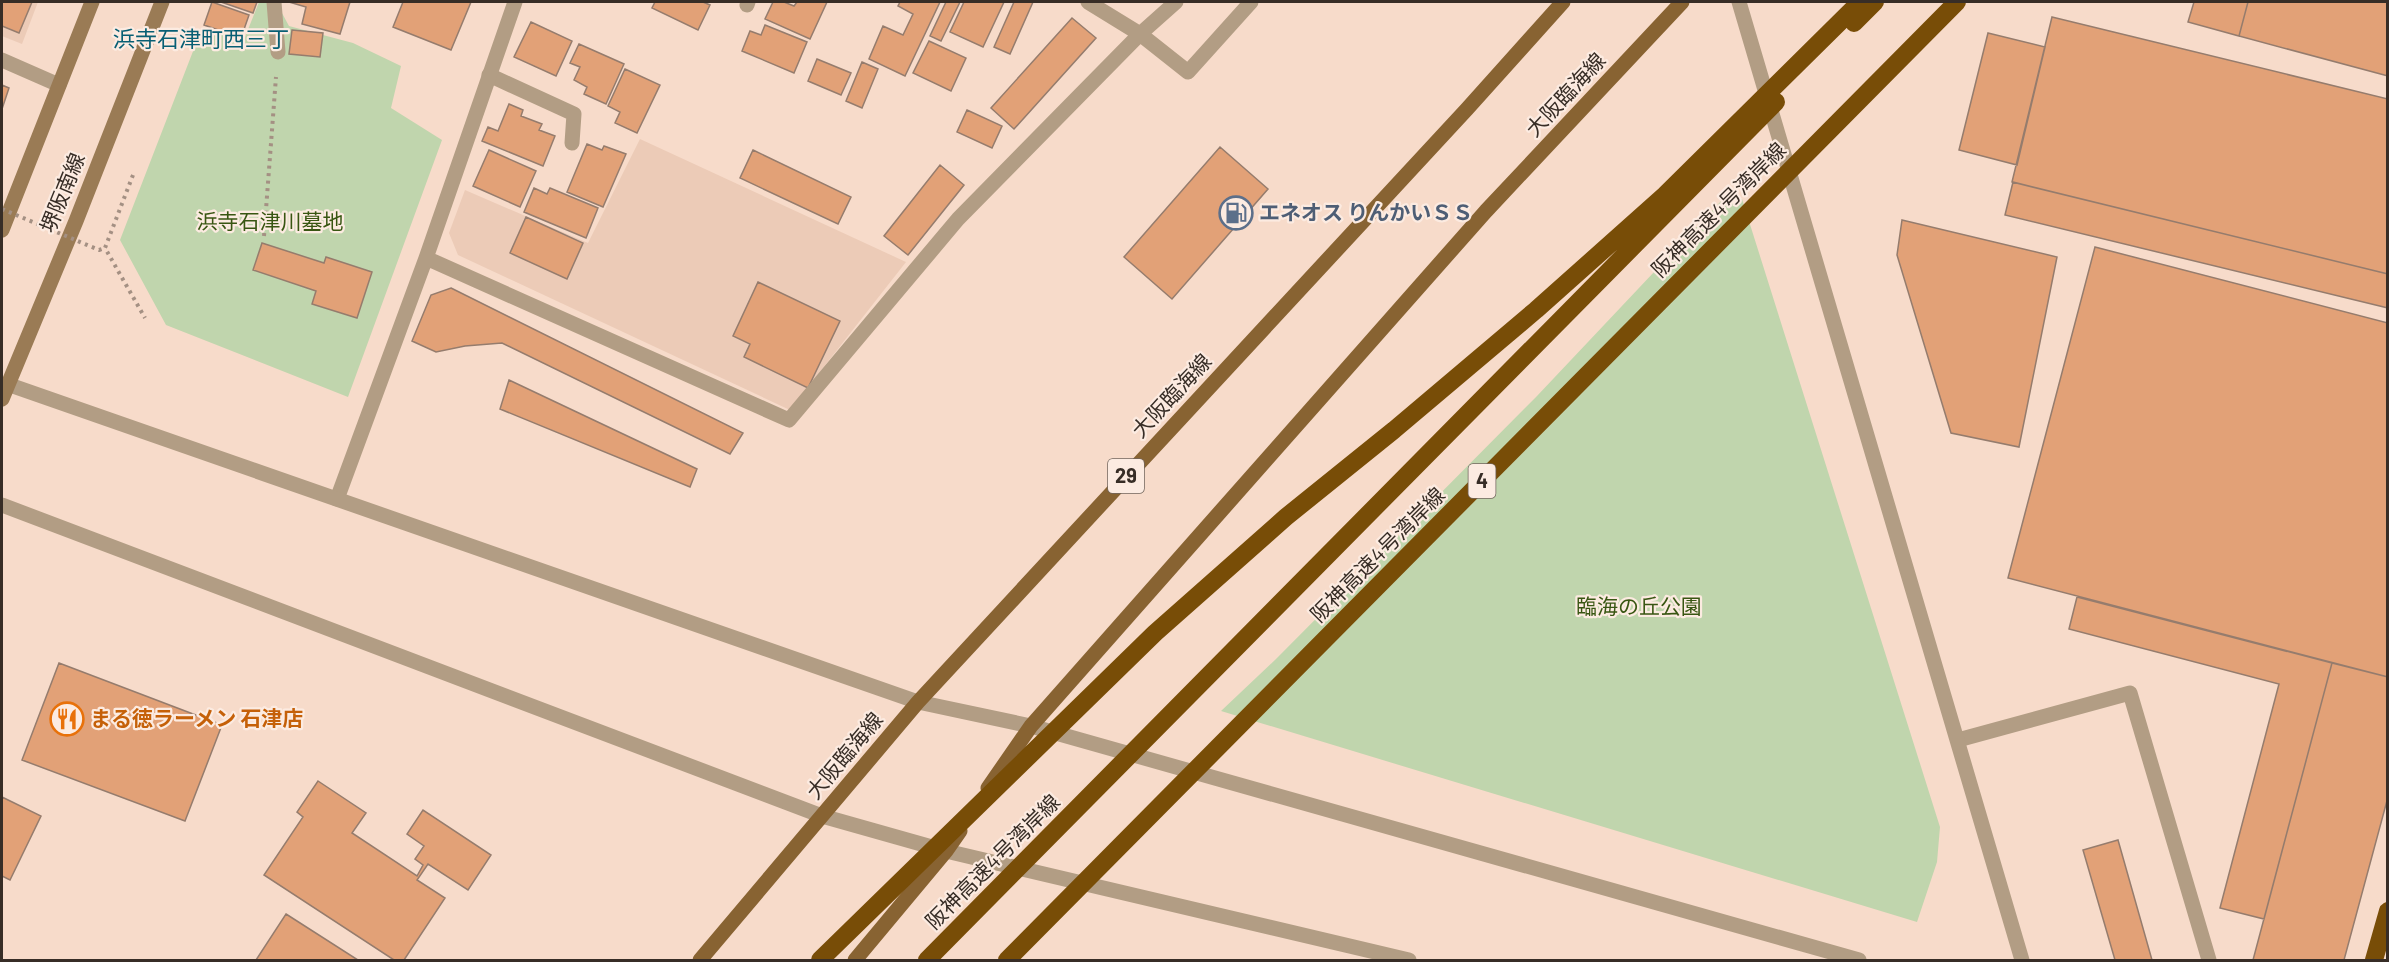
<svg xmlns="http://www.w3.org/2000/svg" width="2389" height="962" viewBox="0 0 2389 962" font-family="Barlow,'Noto Sans JP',sans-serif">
  <rect width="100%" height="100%" fill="#f7dbca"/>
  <!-- built -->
  <path fill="#eccbb7" d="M2 2H38L22 44 2 36Z
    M640 139 906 262 790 410 458 255 449 233 465 190 588 243Z"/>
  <!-- green -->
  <path fill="#c0d5ad" d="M259 2H276L289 26 353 43 401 66 391 108 442 140 348 397 166 325 120 240 202 28 243 42Z
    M1742 199 1940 827 1937 862 1917 922 1221 711 1276 659 1537 396 1722 200Z"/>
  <!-- building -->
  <path fill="#e2a177" stroke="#957c6d" stroke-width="1.5" d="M2 2H32L19 33 2 26Z
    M212 2 249 15 241 38 204 25Z
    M221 2H257L253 13Z
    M289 2H350L340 34 302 24 306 7Z
    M403 2H471L451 50 393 27Z
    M655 2H703L710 5 698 30 652 8Z
    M773 2H784L794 6 797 2H827L810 39 765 19Z
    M900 2H940L905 76 869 59 883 26 903 35 913 14 898 6Z
    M946 2H960L941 41 930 36Z
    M964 2H1004L983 47 950 32Z
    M1014 2H1033L1010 54 994 47Z
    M2194 2H2248L2239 36 2188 22Z
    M2248 2H2388V76L2239 36Z
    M2052 17 2388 99V274L2012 182Z
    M1072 18 1096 38 1014 129 991 108Z
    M531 22 572 41 556 76 514 57Z
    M765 25 807 42 794 73 742 51 750 31 761 35Z
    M292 30 323 33 320 57 289 54Z
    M1988 33 2045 47 2017 165 1959 150Z
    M929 41 966 58 951 91 913 73Z
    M579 44 624 64 606 104 584 94 587 87 574 80 580 67 570 63Z
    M817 59 851 73 841 95 808 81Z
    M862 62 878 69 862 108 846 101Z
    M625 69 660 85 637 133 615 123 620 112 608 106Z
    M2 85 9 88 2 109Z
    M509 104 523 110 521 116 542 124 539 130 555 136 543 166 482 141 488 127 498 131Z
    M967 110 1002 126 992 148 957 132Z
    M587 144 602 150 604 146 626 154 603 207 567 192Z
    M1220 147 1268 189 1172 299 1124 257Z
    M489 150 536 171 520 207 473 186Z
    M753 150 851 197 838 224 740 178Z
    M940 165 964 185 908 255 884 236Z
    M2013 182 2388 274V308L2005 215Z
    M534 188 547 194 550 188 598 208 586 238 524 212Z
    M526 217 583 243 567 279 510 253Z
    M1902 220 2057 257 2019 447 1951 433 1897 255Z
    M262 243 324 263 326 257 372 272 357 318 312 304 316 291 253 270Z
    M2095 247 2388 323V677L2008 578Z
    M758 282 840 321 808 388 744 357 750 344 733 336Z
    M451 288 743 433 730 454 502 343 465 346 436 352 412 341 431 295Z
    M509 380 697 469 690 487 500 409Z
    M2077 597 2332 663 2264 919 2220 908 2279 684 2069 629Z
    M59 663 222 725 185 821 22 760Z
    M2332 663 2388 677V797L2344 960H2253Z
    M318 781 366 813 352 833 417 876 423 865 415 859 424 846 407 834 423 810 491 855 468 890 428 864 417 880 445 898 404 960H394L264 875 303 817 297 812Z
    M2 797 41 816 10 880 2 876Z
    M2118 840 2152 960H2115L2083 850Z
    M286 914 358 960H256Z"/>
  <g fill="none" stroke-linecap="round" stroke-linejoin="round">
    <!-- path -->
    <path stroke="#a49083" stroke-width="4" stroke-dasharray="3 4.5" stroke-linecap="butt" d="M133 175 105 248 145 318
      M264 236 276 77"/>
    <!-- service -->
    <path stroke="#b29d84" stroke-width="15" d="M489 75 574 114 572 143
      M1958 740 2130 693 2209 960"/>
    <!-- minor -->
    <path stroke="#b29d84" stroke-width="15" d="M274 2 278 52
      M1088 2 1140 34 1188 72 1251 2
      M747 5 748 2
      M426 258 789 420 958 219 1140 34 1176 2
      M337 499 426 258 515 2"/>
    <!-- tertiary -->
    <path stroke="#b29d84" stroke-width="15" d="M1739 2 2022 960
      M2 60 59 85
      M2 386 7 384 918 702 1031 726 1859 960
      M2 505 822 816 946 851 1409 960"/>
    <!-- secondary -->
    <path stroke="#9a7b55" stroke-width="15" d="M2 230 92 2
      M2 399 76 221 162 2"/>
    <!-- primary -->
    <path stroke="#886332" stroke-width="15" d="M988 788 1031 726 1486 211 1682 2
      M700 960 918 702 1467 109 1563 2
      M855 960 946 851 960 831"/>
    <!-- motorway -->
    <path stroke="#784d07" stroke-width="18" d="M2374 960 2388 911"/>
    <!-- path-bridge -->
    <path stroke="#a49083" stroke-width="4" stroke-dasharray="3 4.5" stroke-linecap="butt" d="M2 209 99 250 105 248"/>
    <!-- motorway-bridge -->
    <path stroke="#784d07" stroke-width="18" d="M1854 23 1875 2
      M820 960 1155 633 1286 517 1394 430 1536 310 1665 195 1860 2
      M927 960 1776 102
      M1007 960 1957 2"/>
  </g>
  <!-- icons -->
  <defs>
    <symbol id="fuel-ring" viewBox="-11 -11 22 22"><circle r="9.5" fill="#fcebe1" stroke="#5c6f8a" stroke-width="1.5"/><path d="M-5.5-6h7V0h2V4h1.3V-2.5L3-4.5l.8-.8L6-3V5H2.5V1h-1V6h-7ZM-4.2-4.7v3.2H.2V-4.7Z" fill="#5c6f8a"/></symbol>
    <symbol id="restaurant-ring" viewBox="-11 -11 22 22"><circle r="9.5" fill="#fcebe1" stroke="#e8710a" stroke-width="1.5"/><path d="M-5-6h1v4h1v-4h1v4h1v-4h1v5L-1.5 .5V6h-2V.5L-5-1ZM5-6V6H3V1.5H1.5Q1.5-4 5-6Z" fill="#e8710a"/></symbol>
  </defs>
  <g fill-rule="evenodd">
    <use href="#fuel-ring" x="1217" y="194" width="38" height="38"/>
    <use href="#restaurant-ring" x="48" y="700" width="38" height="38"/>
  </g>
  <g text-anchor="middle" stroke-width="4.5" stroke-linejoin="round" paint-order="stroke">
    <!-- shield labels -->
    <g fill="#fcebe1" stroke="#72665e" stroke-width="1.5">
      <rect x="1108" y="459" width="36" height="34" rx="4.5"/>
      <rect x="1468.5" y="464" width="27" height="34" rx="4.5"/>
    </g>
    <g font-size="20" font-weight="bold" fill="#372d26">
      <text x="1126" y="483">29</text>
      <text x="1482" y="488">4</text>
    </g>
    <!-- street labels -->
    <g font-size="21" fill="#372d26" stroke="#fcebe1">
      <text transform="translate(1566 95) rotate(-47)" y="7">大阪臨海線</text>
      <text transform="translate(63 193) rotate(-68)" y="7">堺阪南線</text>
      <text transform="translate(1719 210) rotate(-45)" y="7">阪神高速4号湾岸線</text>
      <text transform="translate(1172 396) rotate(-47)" y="7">大阪臨海線</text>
      <text transform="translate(1378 555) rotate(-45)" y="7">阪神高速4号湾岸線</text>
      <text transform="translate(845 756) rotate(-50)" y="7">大阪臨海線</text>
      <text transform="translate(993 862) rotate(-45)" y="7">阪神高速4号湾岸線</text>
    </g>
    <!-- service labels -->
    <g font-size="21" font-weight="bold" fill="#4e5e75" stroke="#fcebe1" text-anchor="start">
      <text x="1259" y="220">エネオス りんかいＳＳ</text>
    </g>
    <!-- park labels -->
    <g font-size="21" fill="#385612" stroke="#fcebe1">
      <text x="270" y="229">浜寺石津川墓地</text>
      <text x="1639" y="614">臨海の丘公園</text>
    </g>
    <!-- food labels -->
    <g font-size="21" font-weight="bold" fill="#c56008" stroke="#fcebe1" text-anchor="start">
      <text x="90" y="726">まる徳ラーメン 石津店</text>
    </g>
    <!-- neighbourhood labels -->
    <g font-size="22" fill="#085f74" stroke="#fcebe1">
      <text x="201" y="47">浜寺石津町西三丁</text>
    </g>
  </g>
  <!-- border -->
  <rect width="2389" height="962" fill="none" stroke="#372d26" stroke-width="6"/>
</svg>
